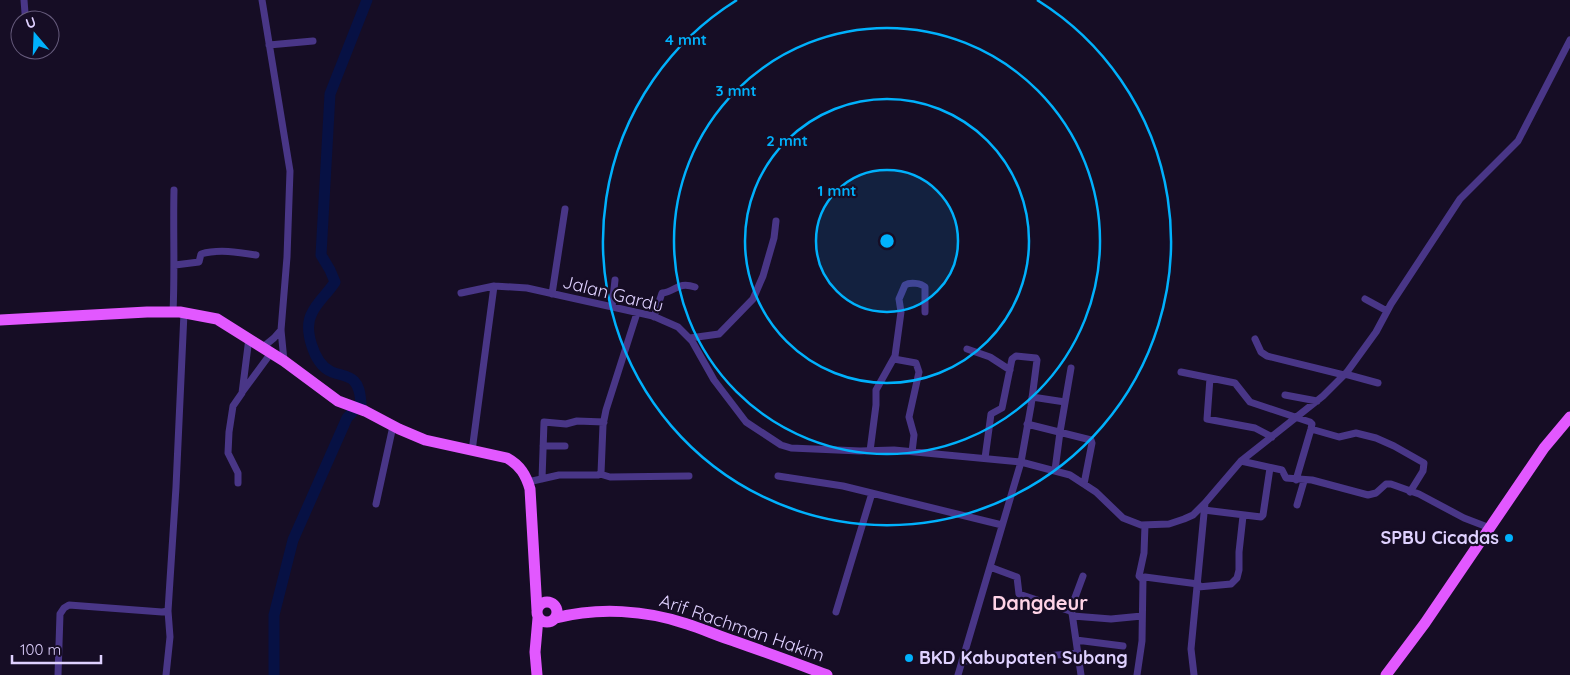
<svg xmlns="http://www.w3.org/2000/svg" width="1570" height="675" viewBox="0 0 1570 675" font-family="Quicksand,sans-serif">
  <rect width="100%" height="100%" fill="#160d25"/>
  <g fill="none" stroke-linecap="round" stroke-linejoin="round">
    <!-- river -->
    <path stroke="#071144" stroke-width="11" d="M274 675V615L293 540 347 418 361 403C360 395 360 387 354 381 349 375 337 375 330 371 314 363 303 329 312 313 317 302 328 293 335 282L330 270 321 255 330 94 367 0"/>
    <!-- minor -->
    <path stroke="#493687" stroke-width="7" d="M24 0 25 13
      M262 0 290 171 287 257 281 330 284 361
      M269 45 313 41
      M175 265 199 262 201 254C218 249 238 252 256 255
      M461 293 494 286 527 288 653 316 678 327 692 341 714 380 746 422 781 445 791 448 860 451 894 450 1021 462 1031 406 1037 360 1036 358 1016 356 1012 359 1002 408 991 414 985 458
      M552 294 565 209
      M1365 299 1387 311
      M612 307 615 280
      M173 312C175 271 173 231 174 190
      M654 317 662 293C676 292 677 281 695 287
      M690 338 719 334 753 299 763 276 774 238 776 221
      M1255 339 1261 352 1267 356 1344 375
      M263 347 274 338 281 330
      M967 349 990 357 1010 370
      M894 359 916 363 919 372 909 417 914 435 912 452
      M1181 372 1235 383 1250 402 1310 422 1312 424 1311 429 1296 480
      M1345 374 1378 383
      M1210 378 1207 419 1255 428 1272 437
      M243 391 271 353
      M1285 395 1317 401
      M1032 397 1065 402
      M1027 424 1091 440 1092 443 1084 484
      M1311 429 1339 437 1356 433 1376 438 1394 446 1424 463 1423 471 1410 492
      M543 446H565
      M472 451 494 286
      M870 451 876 405V390L895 356 901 312 899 299 905 285C910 282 921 283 925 287V312
      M1241 461 1282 470 1286 478 1312 480 1368 495 1376 493 1386 484H1391L1419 494 1464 518 1490 528
      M1055 470 1060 432 1071 368
      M600 474 610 477 689 476
      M778 476 843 486 1002 525
      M542 479 544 422 566 424 577 421 604 422
      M528 482 559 475H598L601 473 603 425 606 410 637 313
      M238 483V473L228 453 229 432 233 406 242 393 249 338
      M376 504 393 426
      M1297 505 1304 481
      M1204 510 1261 517 1263 515 1270 468
      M990 567 1017 577 1019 594 1070 611 1072 613 1081 675
      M1142 579 1139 576 1144 553 1145 525
      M1198 587 1231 584 1237 578 1239 570V552L1243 516
      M1070 611 1083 576
      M836 612 872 493
      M1073 616 1111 619 1142 616
      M1076 640 1123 646
      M962 661 1015 659 1078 653
      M58 675 60 614 64 608 69 605 162 612 168 611 176 487 184 313
      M166 675 170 637 168 611
      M958 675 1021 462 1070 475 1096 492 1123 518 1141 525 1169 524 1184 519 1193 515 1205 503
      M1137 675 1142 641 1143 578 1145 577 1198 584
      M1194 675 1191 649 1205 503 1241 461 1323 396 1347 372 1376 332 1391 304 1460 199 1518 141 1570 40"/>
    <!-- primary -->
    <path stroke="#e258ff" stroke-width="11" d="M0 320 147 312H180L217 319 284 361 338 401 365 411 399 429 425 440 507 458C520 465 526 475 530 489L537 610
      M537 612a10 10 0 1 1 20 0a10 10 0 1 1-20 0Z
      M556 618C598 607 646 610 687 624 703 629 718 636 734 641 765 652 796 663 827 675
      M537 675 535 652 538 618
      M1386 675 1425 623 1544 448 1570 417"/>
  </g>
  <!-- distance rings -->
  <circle cx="887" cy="241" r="71" fill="#00b1fc" fill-opacity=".12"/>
  <g fill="none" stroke="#00b1fc" stroke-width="2.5">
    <circle cx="887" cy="241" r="71"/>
    <circle cx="887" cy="241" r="142"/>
    <circle cx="887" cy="241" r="213"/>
    <path d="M1037 0A284 284 0 1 1 737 0"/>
  </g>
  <!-- markers -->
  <g fill="#00b1fc" stroke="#160d25" stroke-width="2">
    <circle cx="1509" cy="538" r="5"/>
    <circle cx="909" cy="658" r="5"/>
  </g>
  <g text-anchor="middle" stroke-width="4.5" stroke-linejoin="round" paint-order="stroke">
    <!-- street labels -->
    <g font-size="18" fill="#dfd1ff" stroke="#160d25">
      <text transform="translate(613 294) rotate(14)" y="6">Jalan Gardu</text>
      <text transform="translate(742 628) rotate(19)" y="6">Arif Rachman Hakim</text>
    </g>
    <!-- poi labels -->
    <g font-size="18" font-weight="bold" fill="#dfd1ff" stroke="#160d25" text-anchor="end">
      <text x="1499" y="544">SPBU Cicadas</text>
      <text x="919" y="664" text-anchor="start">BKD Kabupaten Subang</text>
    </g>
    <!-- quarter labels -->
    <g font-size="20" font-weight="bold" fill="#ffd3e6" stroke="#160d25">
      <text x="1040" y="610">Dangdeur</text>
    </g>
  </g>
  <circle cx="887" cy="241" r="8" fill="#00b1fc" stroke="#160d25" stroke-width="2.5"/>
  <g font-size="15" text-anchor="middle" font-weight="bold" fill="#00b1fc" stroke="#160d25" stroke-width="4.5" stroke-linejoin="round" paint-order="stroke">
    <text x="686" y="45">4 mnt</text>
    <text x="736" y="96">3 mnt</text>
    <text x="787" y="146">2 mnt</text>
    <text x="837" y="196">1 mnt</text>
  </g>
  <!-- north arrow -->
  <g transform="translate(35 35) rotate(341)"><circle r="24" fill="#160d25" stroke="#665b7c"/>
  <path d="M0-4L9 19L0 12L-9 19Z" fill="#00b1fc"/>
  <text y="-8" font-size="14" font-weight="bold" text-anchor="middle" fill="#dfd1ff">U</text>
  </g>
  <!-- scale -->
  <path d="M12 655v8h89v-8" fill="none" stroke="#dfd1ff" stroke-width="2.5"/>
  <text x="20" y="655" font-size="15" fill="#dfd1ff" stroke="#160d25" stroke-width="4" paint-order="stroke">100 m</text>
</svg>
